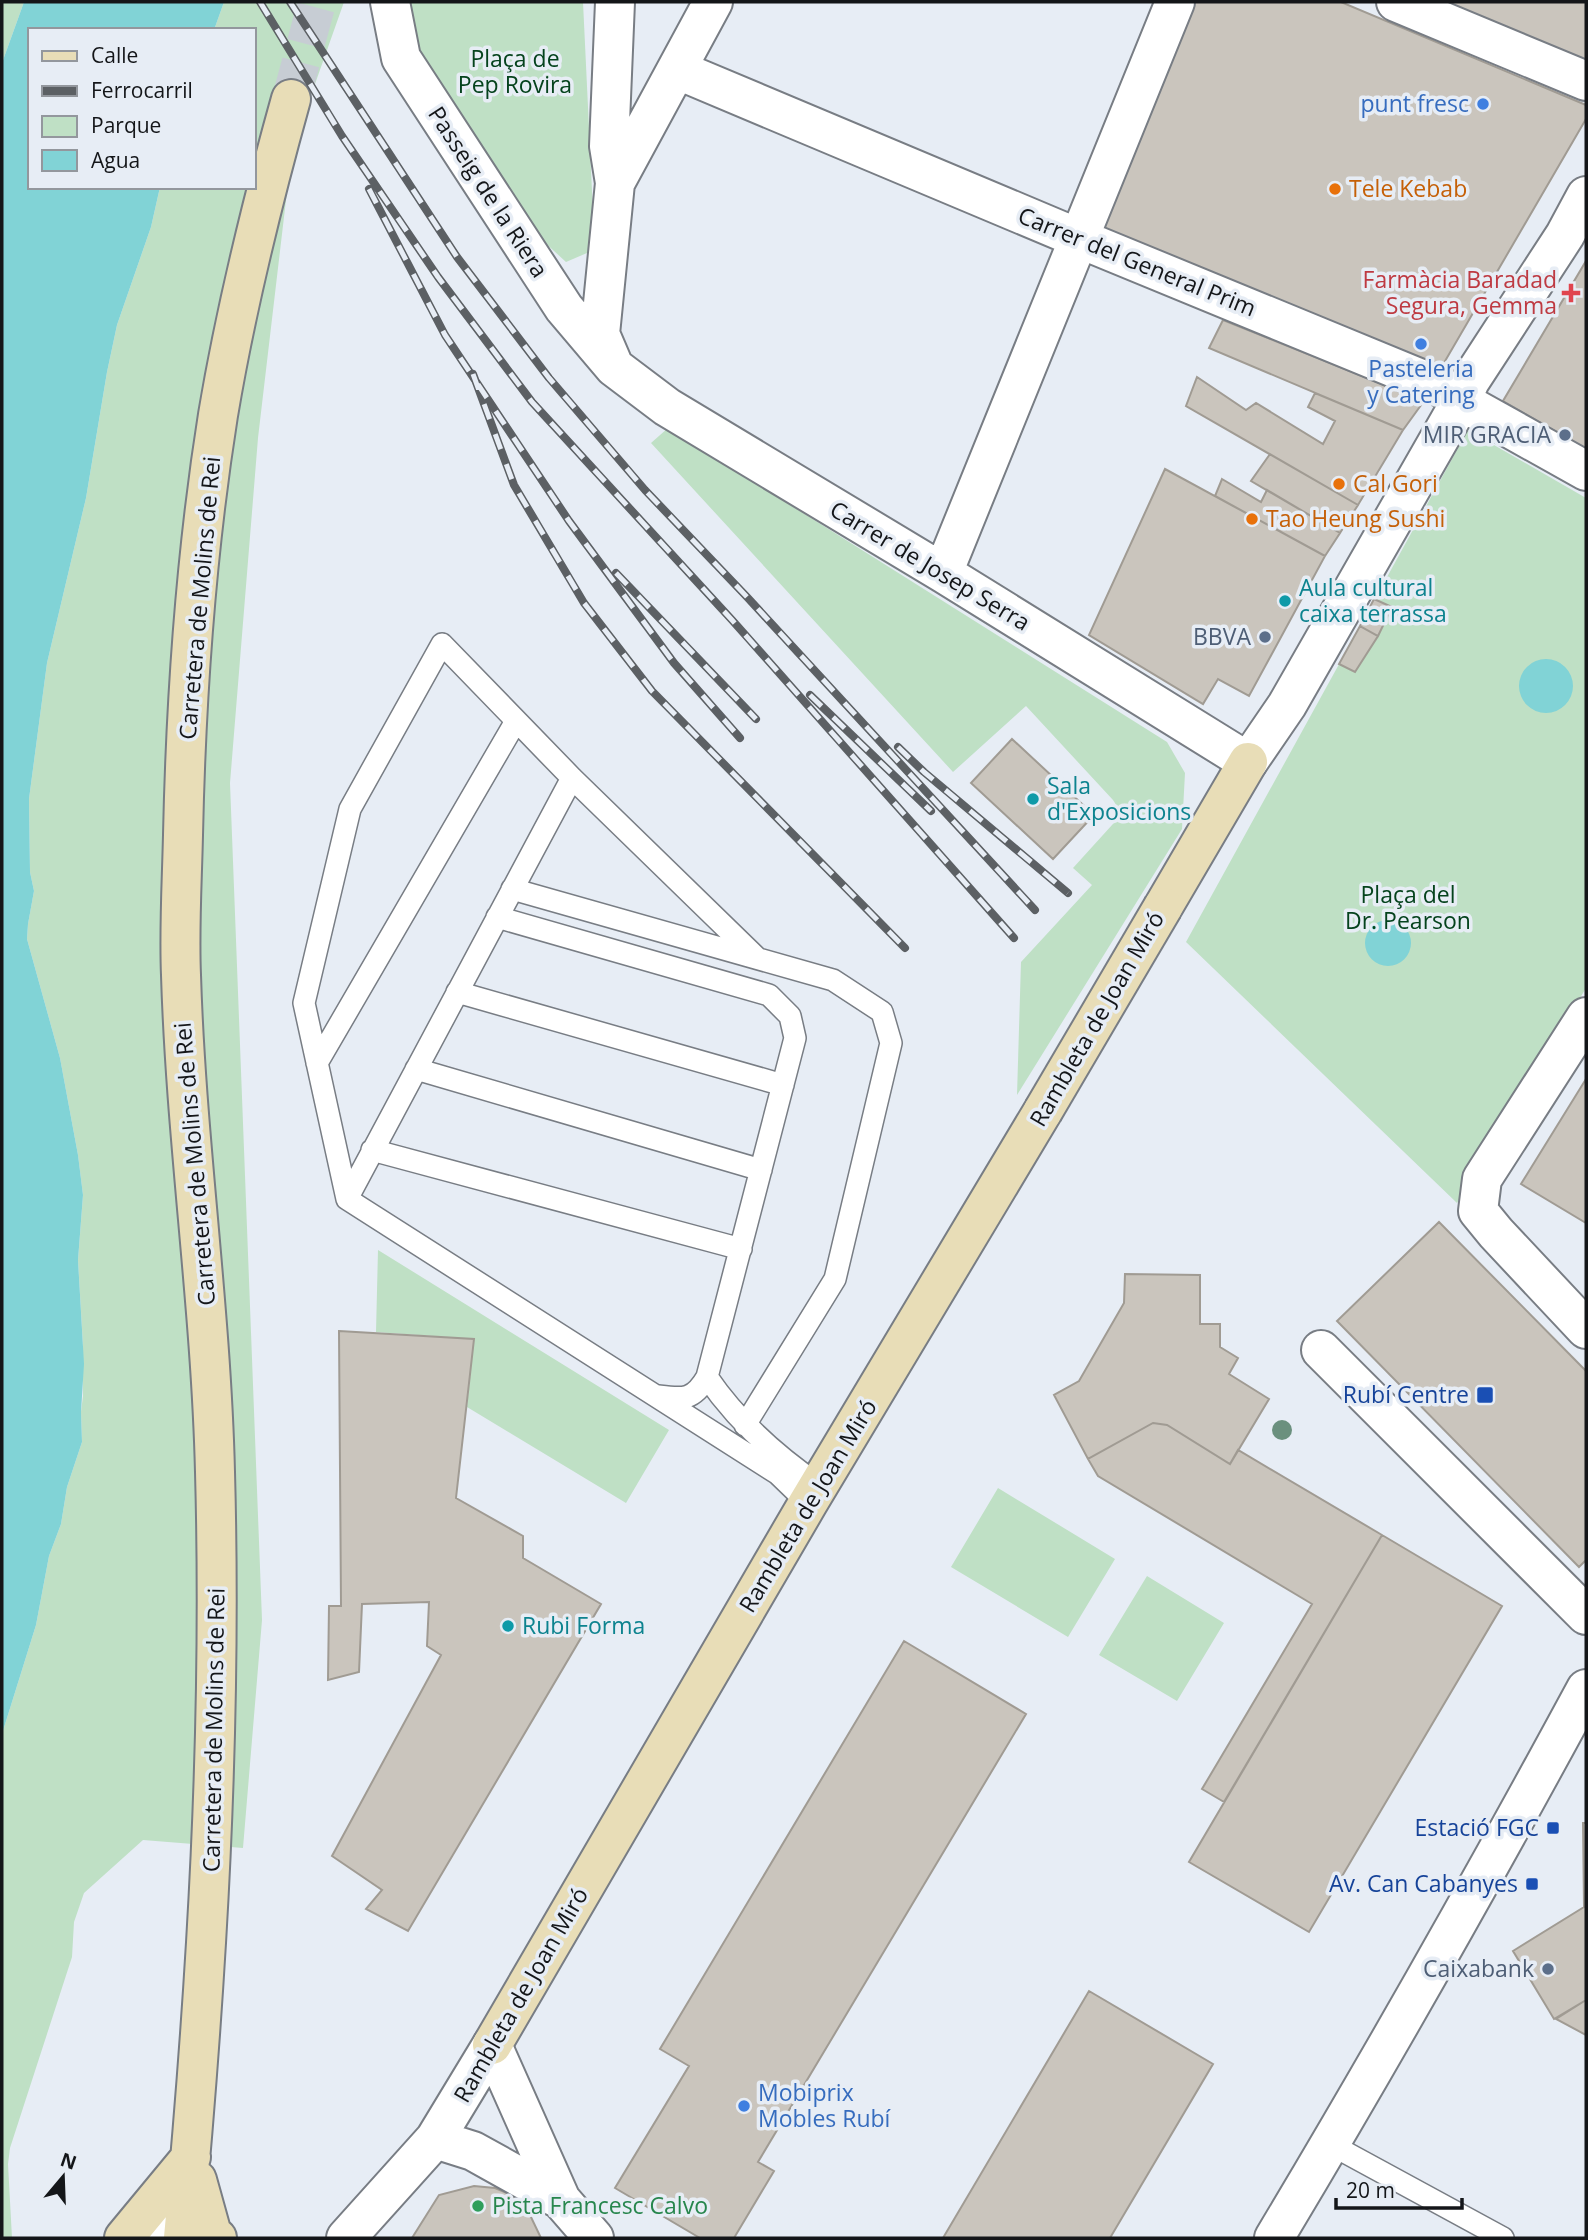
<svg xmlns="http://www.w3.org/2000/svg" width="1588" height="2240" viewBox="0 0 1588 2240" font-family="'Open Sans',sans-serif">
  <rect width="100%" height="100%" fill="#e7edf5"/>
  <!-- green -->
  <path fill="#bfe0c5" d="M2 2H24L2 63Z
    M224 2H344L292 149 258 438 230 783 262 1620 243 1848 143 1840 84 1893 74 1922 72 1957 10 2148 8 2164 12 2238H2V1734L36 1625 49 1556 61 1524 67 1487 82 1442 81 1412 83 1396V1346L78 1260 83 1195 78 1155 60 1058 27 939 28 924 34 891 30 872 29 799 47 663 86 498 107 372 117 325 151 227 160 187H254V30H214Z
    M407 2H583L594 233 587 253 566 262 541 239 420 58Z
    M668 428 1167 742 1185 773 1182 829 1017 1095 1021 962 1092 885 1073 868 1122 814 1113 800 1026 706 953 772 651 443Z
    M1468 430 1586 498V988L1457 1203 1186 942Z
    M378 1250 669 1430 626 1503 467 1407 474 1339 376 1332Z
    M998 1488 1115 1559 1068 1637 951 1567Z
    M1147 1576 1224 1623 1177 1701 1099 1655Z"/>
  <!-- water -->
  <path fill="#81d3d6" d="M24 2H224L214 30H30V187H160L151 227 117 325 107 372 86 498 47 663 29 799 30 872 34 891 28 924 27 939 60 1058 78 1155 83 1195 78 1260 84 1364 81 1412 82 1442 67 1487 61 1524 49 1556 36 1625 2 1734V63Z
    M1519 686a27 27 0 1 1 54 0a27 27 0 1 1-54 0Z
    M1365 943a23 23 0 1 1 46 0a23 23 0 1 1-46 0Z"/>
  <!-- building -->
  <path fill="#cac5bd" stroke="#a09b93" stroke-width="2" d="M1192 2H1341L1586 105V119L1441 368 1103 228Z
    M1436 2H1586V62Z
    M1586 261V449L1503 401Z
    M1223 320 1424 401 1403 430 1209 348Z
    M1197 377 1246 410 1256 403 1323 444 1335 421 1308 407 1315 393 1403 430 1358 505 1186 406Z
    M1270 454 1358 505 1340 533 1251 481Z
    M1165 469 1325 556 1249 696 1218 679 1203 704 1089 635Z
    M1222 479 1261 502 1267 490 1340 533 1325 556 1215 496Z
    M1374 599 1392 607 1378 636 1360 626Z
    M1360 626 1378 636 1355 672 1339 664Z
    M1012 739 1094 815 1053 859 971 783Z
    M1586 1079V1223L1521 1184Z
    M1439 1222 1586 1371V1560L1579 1567 1337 1321Z
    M1125 1274 1200 1275V1324H1220V1347L1238 1358 1229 1374 1269 1399 1230 1464 1167 1425 1153 1423 1088 1459 1054 1395 1079 1381 1124 1303Z
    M339 1331 474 1339 456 1498 523 1536V1558L601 1604 408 1931 366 1909 382 1890 332 1856 441 1655 427 1646 429 1602 362 1604 359 1672 328 1680 329 1606H341Z
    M1153 1423 1167 1425 1230 1464 1238 1450 1382 1535 1224 1802 1202 1789 1312 1604 1098 1476 1088 1459Z
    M1382 1535 1502 1606 1309 1932 1189 1862Z
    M904 1641 1026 1714 758 2162 774 2171 734 2238H700L615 2188 689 2066 660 2049Z
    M1583 1823H1586V2000L1554 2019 1513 1951 1584 1907Z
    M1089 1991 1213 2064 1110 2238H943Z
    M1586 2000V2035L1556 2019Z
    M474 2186 495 2188 518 2198 530 2215 541 2238H412L439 2195Z"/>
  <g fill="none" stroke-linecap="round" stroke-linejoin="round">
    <!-- secondary-tunnel -->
    <path stroke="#c7cdd4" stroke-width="38" stroke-dasharray="38 19" stroke-linecap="butt" d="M291 99 317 2"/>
    <defs>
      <path id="lane" d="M512 889 833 980 882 1012 891 1043 835 1279 745 1425
        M497 917 769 995 790 1016 795 1038 707 1377C737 1421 776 1456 820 1486
        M757 958 572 778 442 644 350 809 304 1003 347 1199 778 1474 808 1503
        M457 992 783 1085
        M317 1063 516 721
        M416 1069 761 1170
        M372 1150 741 1249
        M347 1199 572 778
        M658 1396C683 1399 693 1401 707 1377
        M1330 2144 1503 2238"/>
      <path id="street" d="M390 2 401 58 564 308 614 367 667 407 943 573 1248 762 1287 705 1461 401 1470 381 1565 235 1586 196
        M1396 2 1586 81
        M678 70 1078 238 1443 388 1461 401 1586 471
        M615 183 609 146 615 2
        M612 362 600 334 615 183 713 2
        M943 573 1175 2
        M1586 1017 1482 1179 1478 1211 1496 1233 1586 1329
        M1321 1350 1586 1615
        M492 2045 561 2200 594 2238
        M435 2139 473 2151 561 2200
        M135 2238C152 2234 175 2232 192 2238
        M346 2238 435 2139 492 2045
        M1274 2238C1382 2058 1486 1874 1586 1689"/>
      <path id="secondary" d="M1163 907 1248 762
        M492 2045 808 1503 1043 1111
        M197 2180 212 2234 217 2238
        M124 2238 191 2157
        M183 2238C207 1983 222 1728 215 1472 211 1306 186 1141 181 975 179 929 182 881 183 835 186 695 196 553 218 415 236 308 262 203 291 99"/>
    </defs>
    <!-- lane casing -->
    <use href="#lane" stroke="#787d84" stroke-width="24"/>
    <!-- street casing -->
    <use href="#street" stroke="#787d84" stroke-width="42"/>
    <!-- secondary casing -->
    <use href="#secondary" stroke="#787d84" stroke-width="42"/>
    <!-- lane -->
    <use href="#lane" stroke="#fff" stroke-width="21"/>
    <!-- street -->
    <use href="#street" stroke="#fff" stroke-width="38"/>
    <!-- secondary -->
    <use href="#secondary" stroke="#e8ddb7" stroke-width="38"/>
    <defs>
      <path id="rail" d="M260 2 342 136 438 277 532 402 732 620 1014 938
        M290 2 457 257 549 378 645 490 747 597 1035 910
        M369 189 445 335 569 521 674 663 740 738
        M473 374 514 485 584 603 652 691 905 948
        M616 573 756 719
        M810 695 931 811
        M898 747 924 772 1068 893"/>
    </defs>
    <!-- rail casing -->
    <use href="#rail" stroke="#5c6064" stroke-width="8"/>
    <!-- rail -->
    <use href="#rail" stroke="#e7edf5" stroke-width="5" stroke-dasharray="16" stroke-linecap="butt"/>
    <defs>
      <path id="secondary-bridge" d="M1043 1111 1163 907"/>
    </defs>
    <!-- secondary-bridge casing -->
    <use href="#secondary-bridge" stroke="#787d84" stroke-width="42" stroke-linecap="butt"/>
    <!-- secondary-bridge -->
    <use href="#secondary-bridge" stroke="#e8ddb7" stroke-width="38"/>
  </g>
  <!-- trees -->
  <circle fill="#6b907e" cx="1282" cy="1430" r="10"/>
  <!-- markers -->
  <g fill="#3f7fe0" stroke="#e7edf5" stroke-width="2.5">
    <circle cx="1483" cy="104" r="7"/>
    <circle cx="1421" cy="344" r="7"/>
    <circle cx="744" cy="2106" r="7"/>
  </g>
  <g fill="#e8710a" stroke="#e7edf5" stroke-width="2.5">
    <circle cx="1335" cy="189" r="7"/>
    <circle cx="1339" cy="484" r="7"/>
    <circle cx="1252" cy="519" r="7"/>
  </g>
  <path fill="#e0444e" stroke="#e7edf5" stroke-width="2.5" d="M1567.5 282.5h7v7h7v7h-7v7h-7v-7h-7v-7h7z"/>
  <g fill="#5c6f8a" stroke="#e7edf5" stroke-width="2.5">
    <circle cx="1565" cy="435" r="7"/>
    <circle cx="1265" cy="637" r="7"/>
    <circle cx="1548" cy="1969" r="7"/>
  </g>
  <g fill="#0f9aa8" stroke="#e7edf5" stroke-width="2.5">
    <circle cx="1285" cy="601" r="7"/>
    <circle cx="1033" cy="799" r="7"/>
    <circle cx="508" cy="1626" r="7"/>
  </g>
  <g fill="#1a4fb4" stroke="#e7edf5" stroke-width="2.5">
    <rect x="1476" y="1386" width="18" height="18" rx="3.5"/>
    <rect x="1546" y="1821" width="14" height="14" rx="3.5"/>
    <rect x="1525" y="1877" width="14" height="14" rx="3.5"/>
  </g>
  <circle fill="#2e9e5b" stroke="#e7edf5" stroke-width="2.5" cx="478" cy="2206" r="7"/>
  <g text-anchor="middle" stroke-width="7" stroke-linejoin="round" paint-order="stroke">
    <!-- park labels -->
    <g font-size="23" fill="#05431d" stroke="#e7edf5">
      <text x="515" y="67">Plaça de<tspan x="515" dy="26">Pep Rovira</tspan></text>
      <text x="1408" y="903">Plaça del<tspan x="1408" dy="26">Dr. Pearson</tspan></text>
    </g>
    <!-- shop labels -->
    <g font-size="23" fill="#366cbe" stroke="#e7edf5" text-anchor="end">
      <text x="1469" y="112">punt fresc</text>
      <text x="1421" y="377" text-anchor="middle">Pasteleria<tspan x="1421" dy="26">y Catering</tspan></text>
      <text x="758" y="2101" text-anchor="start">Mobiprix<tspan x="758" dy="26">Mobles Rubí</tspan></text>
    </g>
    <!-- food labels -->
    <g font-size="23" fill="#c56008" stroke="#e7edf5" text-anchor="start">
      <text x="1349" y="197">Tele Kebab</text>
      <text x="1353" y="492">Cal Gori</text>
      <text x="1266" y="527">Tao Heung Sushi</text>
    </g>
    <!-- street labels -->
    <g font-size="23" fill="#141619" stroke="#e7edf5">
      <text transform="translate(488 192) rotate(57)" y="8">Passeig de la Riera</text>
      <text transform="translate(1137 262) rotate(22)" y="8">Carrer del General Prim</text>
      <text transform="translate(930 566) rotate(31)" y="8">Carrer de Josep Serra</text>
      <text transform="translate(200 598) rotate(-85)" y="8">Carretera de Molins de Rei</text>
      <text transform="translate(1097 1019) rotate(-60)" y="8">Rambleta de Joan Miró</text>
      <text transform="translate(195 1164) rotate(-95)" y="8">Carretera de Molins de Rei</text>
      <text transform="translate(808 1506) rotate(-59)" y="8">Rambleta de Joan Miró</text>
      <text transform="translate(214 1730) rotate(-89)" y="8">Carretera de Molins de Rei</text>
      <text transform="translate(521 1995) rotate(-60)" y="8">Rambleta de Joan Miró</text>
    </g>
    <!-- health labels -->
    <g font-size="23" fill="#be3a42" stroke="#e7edf5" text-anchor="end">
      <text x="1557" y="288">Farmàcia Baradad<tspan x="1557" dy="26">Segura, Gemma</tspan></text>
    </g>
    <!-- service labels -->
    <g font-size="23" fill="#4e5e75" stroke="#e7edf5" text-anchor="end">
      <text x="1551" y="443">MIR GRACIA</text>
      <text x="1251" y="645">BBVA</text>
      <text x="1534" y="1977">Caixabank</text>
    </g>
    <!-- culture labels -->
    <g font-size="23" fill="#0d838f" stroke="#e7edf5" text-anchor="start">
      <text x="1299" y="596">Aula cultural<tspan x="1299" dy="26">caixa terrassa</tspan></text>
      <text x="1047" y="794">Sala<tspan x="1047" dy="26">d'Exposicions</tspan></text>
      <text x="522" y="1634">Rubi Forma</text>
    </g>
    <!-- transit labels -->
    <g font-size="23" fill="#164399" stroke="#e7edf5" text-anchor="end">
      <text x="1469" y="1403">Rubí Centre</text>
      <text x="1539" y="1836">Estació FGC</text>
      <text x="1518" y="1892">Av. Can Cabanyes</text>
    </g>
    <!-- leisure labels -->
    <g font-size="23" fill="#27864d" stroke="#e7edf5" text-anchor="start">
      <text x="492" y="2214">Pista Francesc Calvo</text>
    </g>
  </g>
  <!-- border -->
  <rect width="1588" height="2240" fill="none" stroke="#141619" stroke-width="7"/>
  <!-- legend -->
  <rect x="28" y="28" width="228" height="161" fill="#e7edf5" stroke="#93979d" stroke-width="2"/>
  <rect x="42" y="51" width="35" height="10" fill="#e8ddb7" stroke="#93979d" stroke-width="2"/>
  <text x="91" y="63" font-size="21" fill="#141619">Calle</text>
  <rect x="42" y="86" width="35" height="10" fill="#5c6064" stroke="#93979d" stroke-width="2"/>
  <text x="91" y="98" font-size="21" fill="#141619">Ferrocarril</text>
  <rect x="42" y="116" width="35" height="21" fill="#bfe0c5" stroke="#93979d" stroke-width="2"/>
  <text x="91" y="133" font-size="21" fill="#141619">Parque</text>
  <rect x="42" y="150" width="35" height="21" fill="#81d3d6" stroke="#93979d" stroke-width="2"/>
  <text x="91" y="168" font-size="21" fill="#141619">Agua</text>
  <!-- north arrow -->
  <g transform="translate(63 2177) rotate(19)" stroke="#e7edf5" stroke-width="5" paint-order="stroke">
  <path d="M0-5L12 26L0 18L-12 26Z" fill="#141619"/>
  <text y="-10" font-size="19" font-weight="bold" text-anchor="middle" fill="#141619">N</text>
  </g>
  <!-- scale -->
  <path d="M1336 2198v10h126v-10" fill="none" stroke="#141619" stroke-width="3.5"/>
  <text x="1346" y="2198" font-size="21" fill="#141619" stroke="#e7edf5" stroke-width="5" paint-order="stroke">20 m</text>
</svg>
